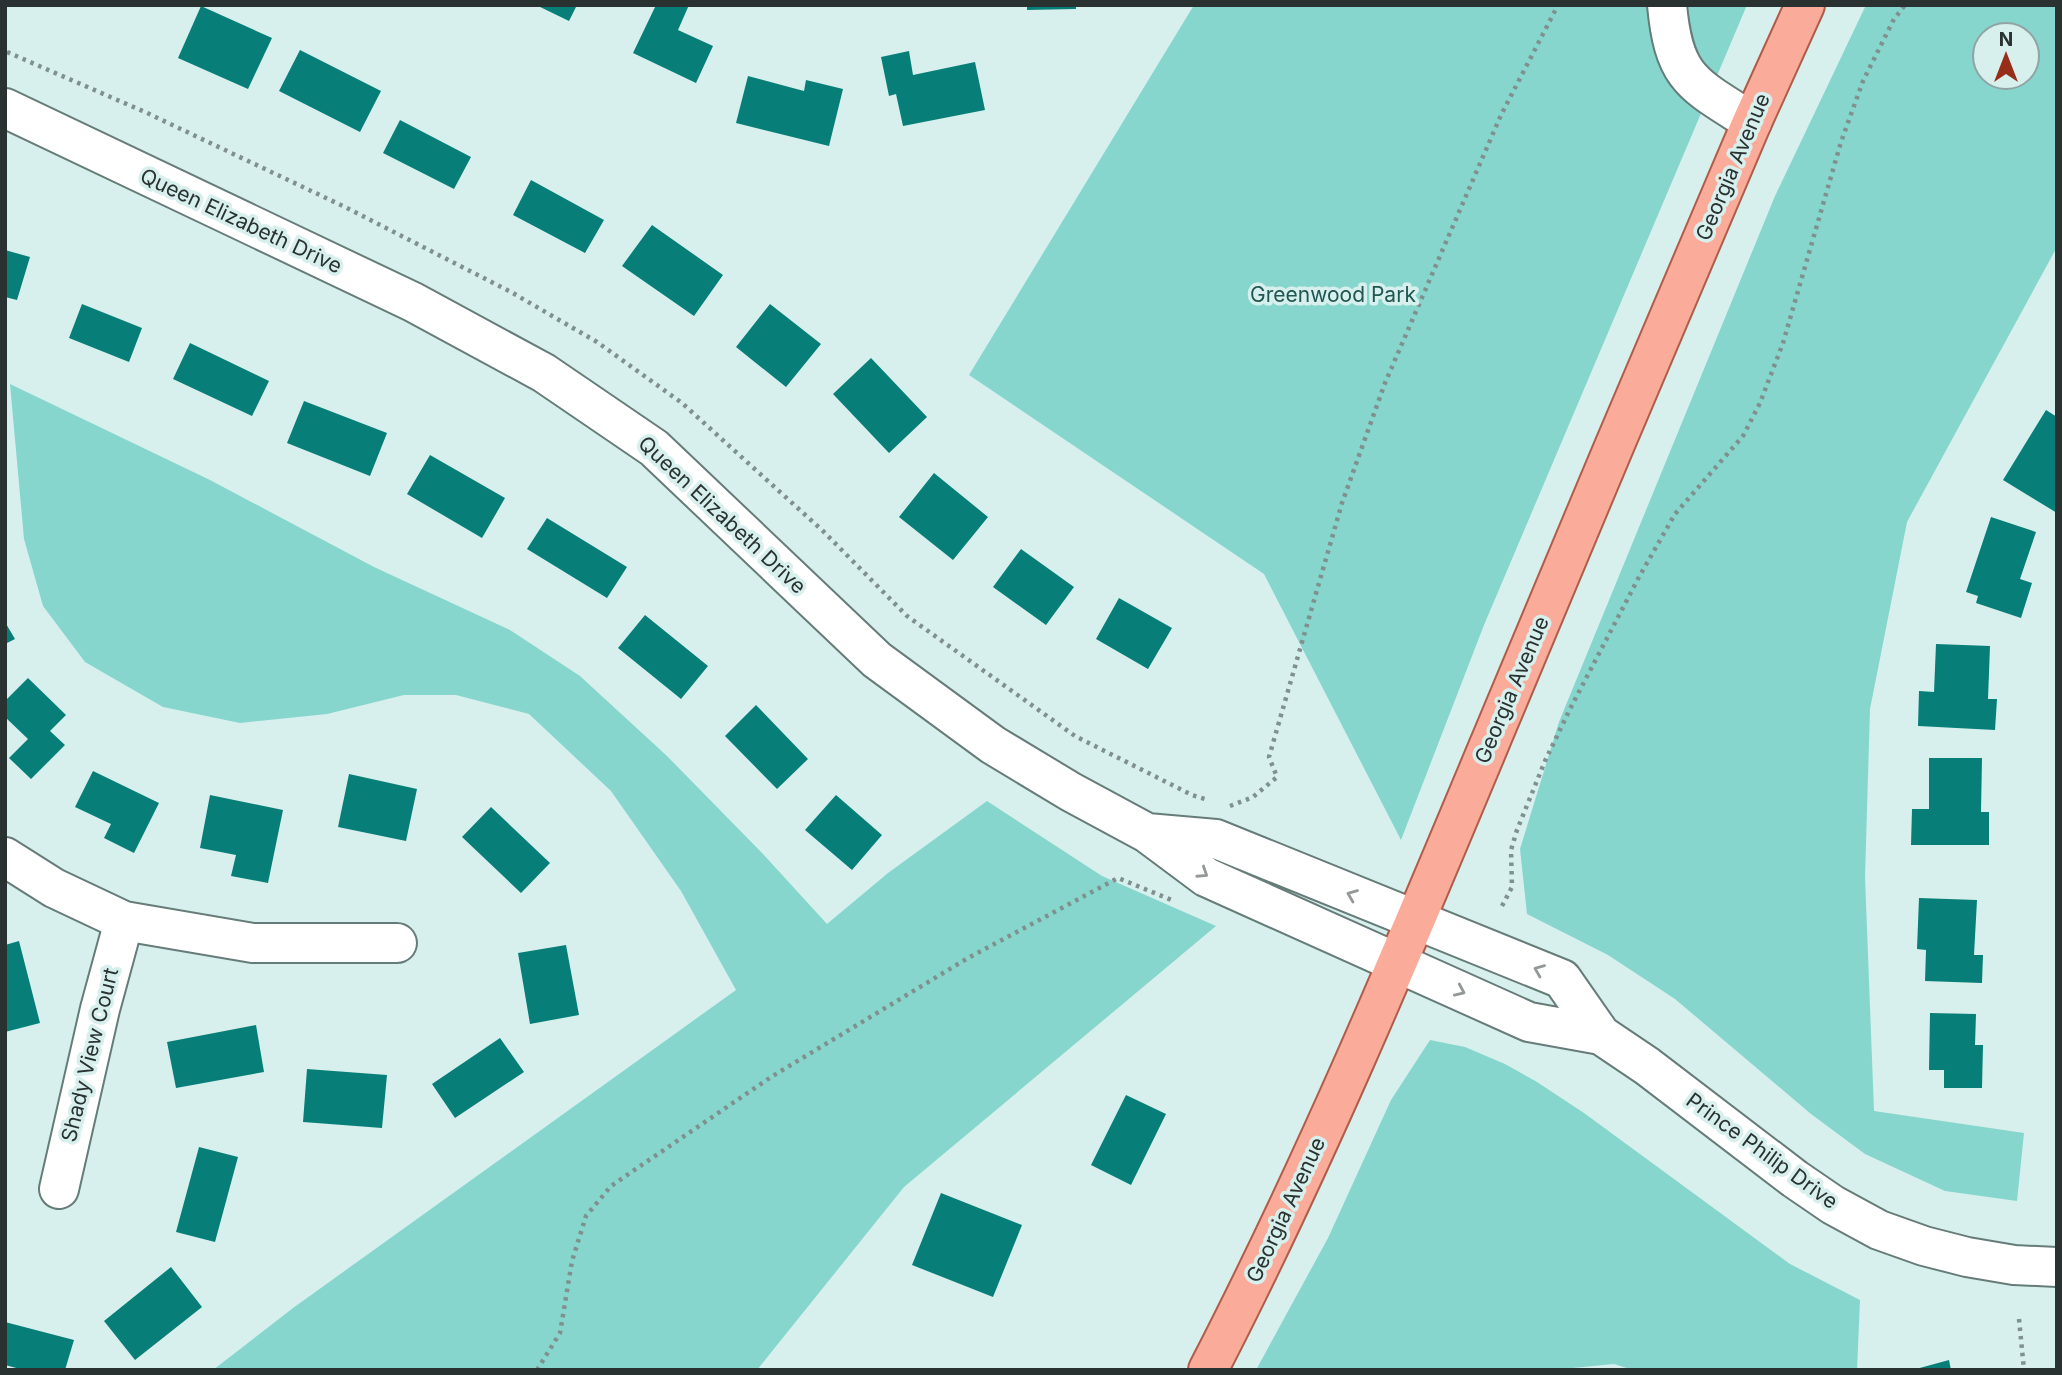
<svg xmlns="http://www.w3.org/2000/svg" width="2062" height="1375" viewBox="0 0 2062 1375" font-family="Inter,sans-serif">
  <rect width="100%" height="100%" fill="#d7f0ed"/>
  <!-- green -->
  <path fill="#86d6ce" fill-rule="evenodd" d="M1194 5H1747L1484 625 1401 840 1264 574 969 375Z
    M1866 5H2057V247L1907 522 1870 709 1865 877 1874 1111 2024 1133 2017 1201 1945 1191 1865 1154 1811 1114 1675 999 1608 955 1527 914 1520 849 1559 722 1775 196ZM1985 35H2027V77H1985Z
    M10 384 210 480 374 567 510 630 580 676 667 756 763 854 827 924 888 873 987 801 1102 876 1216 926 904 1187 757 1370H213L293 1308 736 990 681 891 611 791 529 714 456 695H404L327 714 240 723 163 707 85 662 43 606 24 539Z
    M1430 1040 1465 1047 1505 1064 1537 1082 1584 1113 1790 1264 1860 1300 1857 1370H1633L1614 1364 1552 1370H1256L1328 1238 1391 1100Z"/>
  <!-- building -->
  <path fill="#077f78" d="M536 5H577L569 21Z
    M656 5H689L678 30 713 46 696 83 633 53Z
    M1027 5H1076V9L1027 10Z
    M201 6 272 38 248 89 178 58Z
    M300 50 381 91 360 132 279 91Z
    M909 51 913 75 975 62 985 110 903 126 896 94 889 96 881 57Z
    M748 76 804 91 806 80 843 89 829 146 736 123Z
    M400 120 471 157 454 189 383 153Z
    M531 180 604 220 585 253 513 215Z
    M652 225 723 275 694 316 622 266Z
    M5 250 30 257 17 300 5 297Z
    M82 304 142 328 129 362 69 338Z
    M770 304 821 344 786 387 736 347Z
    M190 343 269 381 252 416 173 379Z
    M871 358 927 417 889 453 833 394Z
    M304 401 387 433 370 476 287 443Z
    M2046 410 2057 417V513L2003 480Z
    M430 455 505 498 482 538 407 494Z
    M934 473 988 517 953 560 899 517Z
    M1991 517 2036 532 2020 579 2032 583 2021 618 1976 603 1978 596 1966 592Z
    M547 518 627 567 607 598 527 549Z
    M1021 549 1074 587 1046 625 993 587Z
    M1119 598 1172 628 1148 669 1096 639Z
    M645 615 708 666 681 699 618 648Z
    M5 622 15 639 5 644Z
    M1936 644 1990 646 1988 699H1997L1995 730 1918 726 1919 691 1934 692Z
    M28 678 66 715 50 731 65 745 31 779 9 758 28 739 5 717V701Z
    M756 705 808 759 777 789 725 736Z
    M1929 758H1982L1981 812H1989V845H1911L1912 809H1929Z
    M93 771 159 803 134 853 104 838 111 824 75 807Z
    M349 774 417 789 406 841 338 827Z
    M210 795 283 810 268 883 231 876 236 855 200 848Z
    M836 795 882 835 852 870 805 830Z
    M491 807 550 863 521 893 462 837Z
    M1919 898 1977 900 1974 955H1983L1982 983 1925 981 1926 950 1917 949Z
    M19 941 40 1023 5 1032V945Z
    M566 945 579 1015 530 1024 518 953Z
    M1930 1013 1976 1014 1975 1045H1983L1982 1088H1944V1070H1929Z
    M256 1025 264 1072 176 1088 167 1042Z
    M500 1038 524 1072 455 1118 432 1084Z
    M307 1069 387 1075 382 1128 303 1122Z
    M1126 1095 1166 1114 1131 1185 1091 1165Z
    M199 1147 238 1157 215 1242 176 1232Z
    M941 1193 1022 1225 993 1297 912 1265Z
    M171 1267 202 1307 135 1360 104 1321Z
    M5 1322 74 1340 65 1370H24L5 1365Z
    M1949 1360 1951 1370H1916V1369Z"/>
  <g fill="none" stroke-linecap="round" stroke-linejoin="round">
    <defs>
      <path id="minor" d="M1667 5C1674 80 1693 84 1752 122
        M5 108 413 302 544 373 654 448 877 660 993 745 1071 792 1147 833 1206 877 1529 1022 1601 1035
        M1147 833 1216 839 1562 979 1601 1035 1647 1066 1795 1179 1833 1205 1879 1230 1924 1246 1967 1257 2014 1265 2057 1267
        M5 857 54 888 124 921 253 943H397
        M59 1189 100 1009 124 921"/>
      <path id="major" d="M1208 1370C1317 1159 1408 939 1499 721 1582 521 1667 321 1752 122L1805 5"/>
    </defs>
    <!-- minor casing -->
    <use href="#minor" stroke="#667c79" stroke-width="42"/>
    <!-- major casing -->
    <use href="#major" stroke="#b05c4a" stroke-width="42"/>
    <!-- path -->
    <path stroke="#7f908e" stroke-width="4.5" stroke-dasharray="3.5 5" stroke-linecap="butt" d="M7 52 145 112 345 207 511 292 597 342 682 403 823 531 907 616 1075 736 1192 795 1205 799
      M1230 806 1253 797 1277 777 1269 757 1342 503 1385 383 1501 115 1558 5
      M1502 906 1512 887 1511 850 1517 830 1545 761 1570 709 1639 577 1675 514 1743 436 1760 403 1783 343 1841 142 1863 81 1894 19 1905 5
      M2019 1319 2024 1370
      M537 1370 560 1333 572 1261 586 1216 611 1186 771 1077 968 958 1118 878 1174 901"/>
    <!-- minor -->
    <use href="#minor" stroke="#fff" stroke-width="38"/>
    <!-- major -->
    <use href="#major" stroke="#fbab9a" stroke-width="38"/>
  </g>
  <!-- one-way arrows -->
  <defs><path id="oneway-chevron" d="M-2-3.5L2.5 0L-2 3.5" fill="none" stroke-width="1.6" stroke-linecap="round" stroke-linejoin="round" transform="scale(1.75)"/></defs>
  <g stroke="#949898">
    <use href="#oneway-chevron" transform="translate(1203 873) rotate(33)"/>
    <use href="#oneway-chevron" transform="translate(1352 895) rotate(-158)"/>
    <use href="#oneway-chevron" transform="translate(1539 970) rotate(-158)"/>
    <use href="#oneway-chevron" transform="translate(1460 991) rotate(24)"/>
  </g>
  <g text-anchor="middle" stroke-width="7" stroke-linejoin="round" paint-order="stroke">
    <!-- street labels -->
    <g font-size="21" fill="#293231" stroke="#d7f0ed">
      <text transform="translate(1733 167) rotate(-67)" y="7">Georgia Avenue</text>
      <text transform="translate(241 221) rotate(25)" y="7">Queen Elizabeth Drive</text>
      <text transform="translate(722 515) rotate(43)" y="7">Queen Elizabeth Drive</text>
      <text transform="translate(1512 690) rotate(-67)" y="7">Georgia Avenue</text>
      <text transform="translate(90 1055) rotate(-76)" y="7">Shady View Court</text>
      <text transform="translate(1762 1151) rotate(36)" y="7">Prince Philip Drive</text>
      <text transform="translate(1286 1210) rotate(-65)" y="7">Georgia Avenue</text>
    </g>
    <!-- park labels -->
    <g font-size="21" fill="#205752" stroke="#d7f0ed">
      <text x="1333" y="302">Greenwood Park</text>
    </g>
  </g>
  <!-- border -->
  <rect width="2062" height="1375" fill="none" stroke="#293231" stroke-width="14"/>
  <!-- north arrow -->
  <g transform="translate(2006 56)"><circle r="33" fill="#d7f0ed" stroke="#91a4a2" stroke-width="2"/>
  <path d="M0-5L12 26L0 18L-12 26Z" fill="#972e19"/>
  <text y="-10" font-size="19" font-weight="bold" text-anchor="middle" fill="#293231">N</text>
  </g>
</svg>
